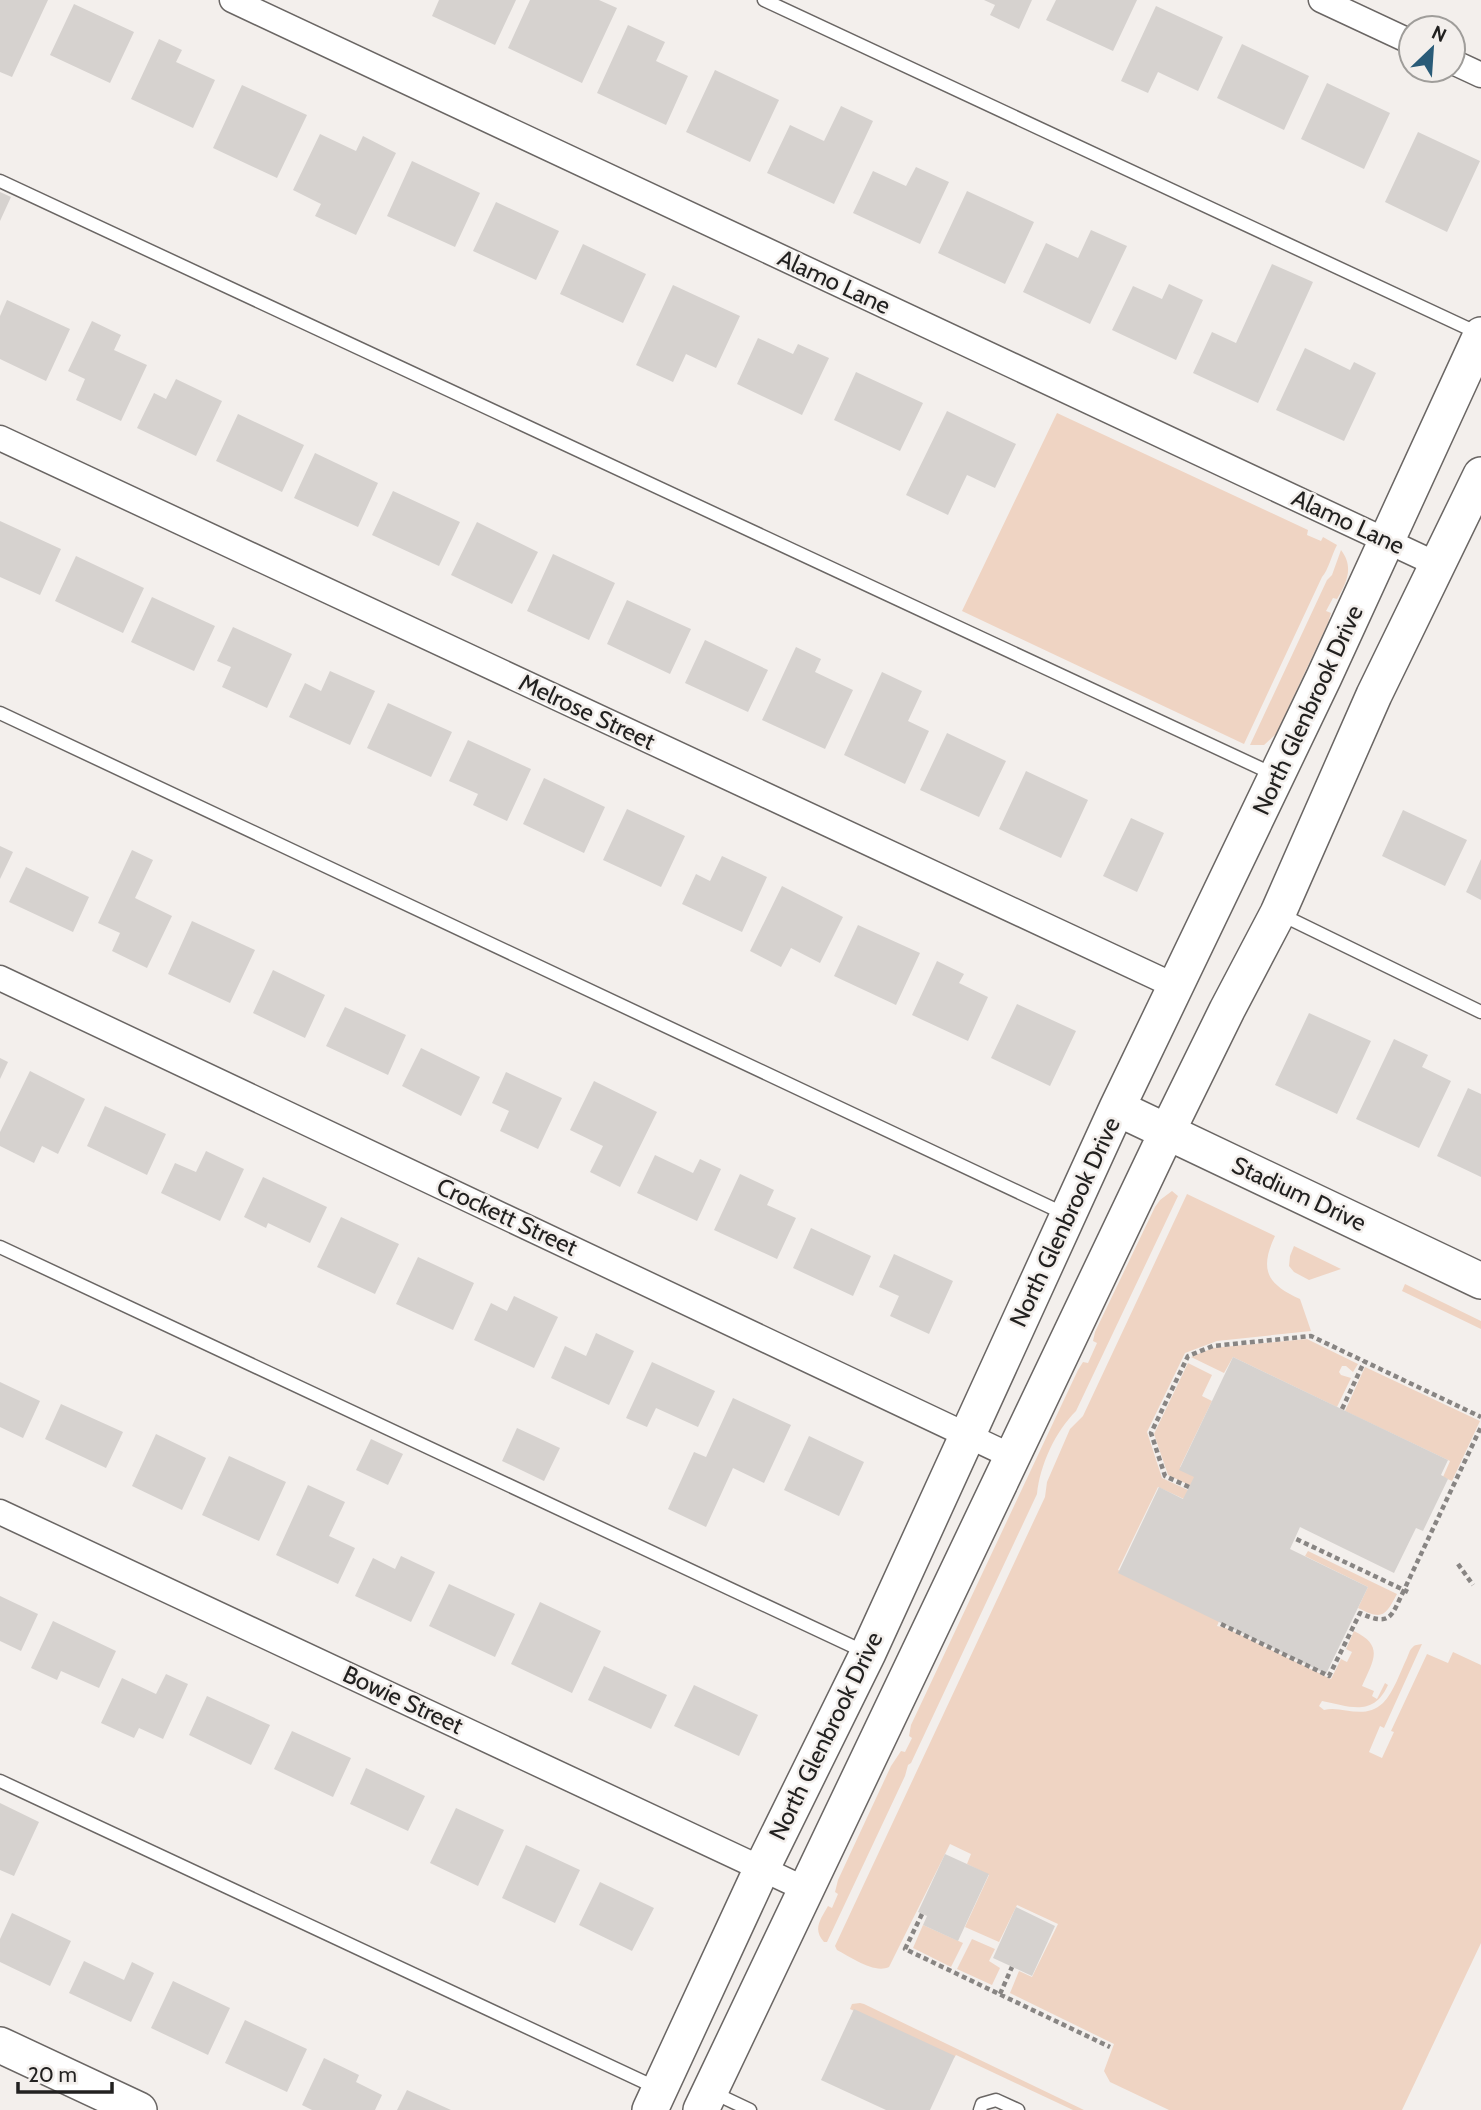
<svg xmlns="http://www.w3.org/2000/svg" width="1481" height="2110" viewBox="0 0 1481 2110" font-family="Cabin,sans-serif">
  <rect width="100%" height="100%" fill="#f3efec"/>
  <!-- green -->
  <path fill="#efd4c3" d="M1057 413 1308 530 1307 535 1321 541 1323 537 1337 545C1332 554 1328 571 1322 577L1244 744 962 611Z
    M1341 550C1354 567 1347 582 1337 599L1333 598 1326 611 1331 613 1328 623 1276 734 1264 745H1250L1327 580 1332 575Z
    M1172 1191 1178 1196 1076 1411C1055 1432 1040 1465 1037 1494L911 1763 908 1765 905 1776 827 1942H824C812 1929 821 1919 828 1906L832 1908 838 1894 835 1892 838 1880 891 1766 901 1751 905 1752 912 1738 909 1736 911 1725 1078 1370 1083 1362 1088 1363 1097 1343 1093 1341 1095 1332 1155 1207 1160 1200Z
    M1187 1194 1275 1236C1259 1270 1267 1284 1300 1299L1311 1331 1217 1341 1185 1353 1147 1432 1162 1478 1188 1490 1184 1499 1158 1487 1118 1570 1220 1619 1217 1626 1226 1628 1331 1679 1341 1659 1347 1662 1352 1652 1346 1649 1354 1631C1385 1646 1373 1661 1362 1686L1374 1691 1372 1696 1377 1699 1385 1683 1388 1685C1373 1718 1349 1706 1322 1701L1319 1706 1324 1710C1342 1705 1364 1721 1383 1703 1394 1692 1400 1672 1407 1658 1408 1656 1410 1649 1412 1648 1415 1644 1418 1645 1422 1644L1384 1728 1380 1726 1369 1752 1382 1758 1394 1732 1391 1731 1427 1654 1448 1663 1453 1652 1481 1665V1943L1402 2110H1169L1110 2082 1104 2071 1114 2044 1010 1993 1019 1971 1032 1977 1058 1924 1017 1905 999 1942 965 1927 989 1875 967 1864 971 1854 950 1844 889 1967C874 1974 851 1957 837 1950L835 1946 1045 1497 1047 1482 1070 1429 1083 1416Z
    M1294 1246 1341 1269 1309 1280 1294 1272 1289 1266 1290 1256Z
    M1405 1284 1481 1321V1329L1402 1291Z
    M1307 1339 1358 1364 1353 1372 1346 1366H1342L1339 1372 1341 1375 1351 1378 1337 1407 1233 1357 1224 1373 1191 1357 1213 1348Z
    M1188 1363 1212 1375 1202 1396 1212 1401 1180 1467 1195 1476 1191 1486 1168 1475 1154 1434Z
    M1365 1367 1480 1421 1452 1481 1443 1477 1450 1461 1345 1411Z
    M1308 1551 1397 1594C1385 1617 1382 1620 1358 1608L1368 1587 1305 1556Z
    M923 1925 963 1943 951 1967 913 1948Z
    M972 1939 995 1949 989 1961 1000 1968 992 1985 957 1969Z
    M860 2003 864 2004 1084 2110H1073L956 2055 954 2058 850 2009 852 2004Z"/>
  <!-- building -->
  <path fill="#d6d2cf" d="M0 0H48L12 77 0 72Z
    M439 0H516L495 45 432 16Z
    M530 0H599L617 8 582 83 508 48Z
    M984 0H1032L1019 29 990 15 995 5Z
    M1056 0H1137L1113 51 1046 20Z
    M74 4 134 32 110 83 50 55Z
    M1156 6 1223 37 1198 91 1158 72 1148 93 1121 81Z
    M628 25 665 42 656 61 688 76 666 125 597 93Z
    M159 39 182 50 176 62 215 80 193 128 131 99Z
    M1242 44 1309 76 1284 130 1217 98Z
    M715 70 779 100 750 162 686 132Z
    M1327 83 1390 113 1364 169 1301 139Z
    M242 85 307 115 277 178 213 148Z
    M841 106 873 121 834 204 767 173 790 125 824 141Z
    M1418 132 1480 161 1447 232 1385 202Z
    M320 134 356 151 363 136 396 153 356 235 315 216 321 204 293 190Z
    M412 161 480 193 455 247 387 216Z
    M916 167 949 182 920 244 853 213 873 171 906 186Z
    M967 191 1034 222 1005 284 938 253Z
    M0 192 11 197 0 221Z
    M496 202 559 231 536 280 473 251Z
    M1091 230 1127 246 1090 324 1023 292 1046 243 1078 258Z
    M583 244 646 274 623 323 560 294Z
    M1272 264 1313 282 1258 403 1193 373 1212 332 1236 343Z
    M1169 284 1203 300 1176 360 1112 330 1133 286 1162 299Z
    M673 285 740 316 716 368 686 354 673 382 636 365Z
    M7 300 70 329 46 381 0 359V316Z
    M92 321 121 335 114 350 147 365 121 421 76 400 85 379 68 371Z
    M758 338 793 354 798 344 829 358 802 415 737 384Z
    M1305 348 1350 370 1354 362 1376 373 1344 441 1276 410Z
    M856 372 923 403 900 451 834 420Z
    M176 379 222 401 196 456 137 428 154 393 166 399Z
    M947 411 1016 444 995 488 967 475 948 515 906 495Z
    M238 414 304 445 282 492 216 461Z
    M315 453 378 483 358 527 294 498Z
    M393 491 460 522 439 566 372 535Z
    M0 521 61 549 40 595 0 577Z
    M477 522 538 552 512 604 451 575Z
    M553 554 615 583 589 640 527 611Z
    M76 556 144 588 123 633 55 601Z
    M152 597 215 626 194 671 131 642Z
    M627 600 691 629 670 674 607 644Z
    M233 627 292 654 267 708 222 687 231 667 217 661Z
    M705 640 768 670 748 712 685 683Z
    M796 647 821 659 815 672 853 690 825 749 762 720Z
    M330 671 375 691 350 745 289 717 305 683 321 691Z
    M882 672 922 691 908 721 929 731 905 784 844 755Z
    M388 703 452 732 431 777 367 748Z
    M947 733 1006 761 979 817 920 790Z
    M468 740 531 769 507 821 473 805 478 794 449 781Z
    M1026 771 1088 800 1061 858 999 829Z
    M544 778 605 807 584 853 523 824Z
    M627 809 685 836 661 887 603 860Z
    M1403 810 1467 840 1445 886 1382 856Z
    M1131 818 1164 833 1137 892 1103 876Z
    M0 846 13 852 0 879Z
    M132 850 153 860 135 898 172 916 147 968 112 951 120 933 98 923Z
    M722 856 767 877 742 932 682 904 696 874 710 881Z
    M1481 859V900L1466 892Z
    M26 867 89 897 73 932 9 902Z
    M782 886 843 917 820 963 791 948 781 967 750 951Z
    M192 921 255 950 230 1003 168 974Z
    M858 925 920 953 896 1005 834 976Z
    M937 961 964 974 959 983 988 997 968 1041 912 1015Z
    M273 970 325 995 305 1038 253 1013Z
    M1017 1004 1076 1031 1050 1086 991 1058Z
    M345 1007 406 1035 388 1075 326 1046Z
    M1309 1013 1371 1041 1337 1114 1275 1085Z
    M1394 1039 1428 1055 1422 1067 1451 1081 1419 1148 1356 1119Z
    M421 1048 480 1077 461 1116 402 1086Z
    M0 1058 8 1062 0 1079Z
    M30 1071 85 1099 58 1154 42 1146 34 1163 0 1146V1132Z
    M506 1072 562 1098 538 1149 500 1131 509 1111 492 1103Z
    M594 1081 657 1112 620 1187 590 1172 603 1146 570 1130Z
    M1468 1088 1481 1094V1177L1437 1156Z
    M105 1106 166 1134 147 1175 87 1146Z
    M206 1151 244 1169 220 1221 161 1193 175 1163 196 1172Z
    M655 1155 693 1173 700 1159 721 1169 697 1221 637 1193Z
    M740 1174 774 1190 767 1205 796 1218 777 1259 714 1230Z
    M263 1177 327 1207 310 1243 268 1223 266 1228 244 1217Z
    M341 1217 399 1244 375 1294 317 1267Z
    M811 1228 871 1256 853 1296 793 1268Z
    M894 1254 953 1281 929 1334 890 1316 899 1296 879 1287Z
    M418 1257 474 1283 453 1330 396 1304Z
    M514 1296 558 1317 534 1368 474 1340 491 1303 507 1311Z
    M596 1333 634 1351 609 1405 551 1378 565 1346 586 1356Z
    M1233 1357 1448 1460 1441 1475 1448 1479 1423 1531 1416 1528 1394 1573 1300 1527 1290 1549 1368 1587 1326 1674 1118 1573 1159 1487 1183 1499 1194 1477 1179 1470Z
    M652 1362 715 1391 698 1427 656 1408 647 1427 626 1418Z
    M0 1382 40 1401 23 1438 0 1427Z
    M733 1398 791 1425 764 1483 733 1468 706 1527 668 1509 694 1452 706 1457Z
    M61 1404 123 1432 106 1468 45 1439Z
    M517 1428 560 1448 544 1481 502 1461Z
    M156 1434 206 1458 182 1510 132 1486Z
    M809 1436 864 1462 839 1516 784 1490Z
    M371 1439 403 1454 388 1485 356 1470Z
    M229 1456 286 1482 259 1541 202 1515Z
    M308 1485 345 1502 329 1536 355 1548 338 1584 276 1555Z
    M401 1556 435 1572 411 1622 355 1596 373 1558 395 1569Z
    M449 1584 515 1614 495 1657 429 1626Z
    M0 1596 38 1614 21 1651 0 1641Z
    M540 1602 601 1631 572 1693 511 1664Z
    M53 1621 116 1651 99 1688 61 1671 57 1680 31 1668Z
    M604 1666 667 1695 651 1729 588 1700Z
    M166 1674 188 1684 163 1739 139 1728 134 1738 101 1723 122 1678 156 1694Z
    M694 1685 758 1715 739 1756 674 1726Z
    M207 1696 270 1725 251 1765 189 1735Z
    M292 1731 351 1758 333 1797 274 1769Z
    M366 1768 425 1796 408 1831 350 1804Z
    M0 1803 39 1822 14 1876 0 1870Z
    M456 1808 504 1830 478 1886 430 1863Z
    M526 1845 580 1870 555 1923 502 1898Z
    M945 1854 989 1874 958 1941 923 1925 927 1916 918 1912Z
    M600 1882 654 1908 632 1951 579 1925Z
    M1016 1907 1055 1926 1032 1976 993 1958Z
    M12 1913 71 1941 50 1986 0 1962V1939Z
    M84 1961 124 1980 132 1962 154 1973 131 2022 69 1993Z
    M173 1981 230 2008 208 2055 151 2028Z
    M854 2009 955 2056 930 2110H886L821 2080Z
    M245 2020 307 2049 287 2092 225 2063Z
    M324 2058 359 2075 356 2082 382 2095 375 2110H312L302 2105Z
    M407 2090 451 2110H397Z"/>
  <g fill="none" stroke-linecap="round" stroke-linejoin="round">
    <defs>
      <path id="lane" d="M764 0 1480 334
        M0 181 1273 774
        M0 713 1067 1215
        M1280 914 1481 1012
        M0 1247 867 1653
        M0 1781 659 2089
        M712 2092 750 2110
        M980 2110 982 2104 996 2100 1018 2110"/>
      <path id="street" d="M232 0 1436 564
        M1321 0 1411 42
        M1453 62 1481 75
        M0 438 1175 986
        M0 978 1013 1457
        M0 1512 805 1889"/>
      <path id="secondary" d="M1117 1108 1481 1281
        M0 2045 139 2110
        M650 2110 762 1868 868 1653 1117 1108 1324 677 1481 335
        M701 2110 1167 1132 1227 1010 1278 913 1374 695 1481 475"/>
    </defs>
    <!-- lane casing -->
    <use href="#lane" stroke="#6a6664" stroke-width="15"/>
    <!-- street casing -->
    <use href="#street" stroke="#6a6664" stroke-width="27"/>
    <!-- secondary casing -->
    <use href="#secondary" stroke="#6a6664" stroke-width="38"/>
    <!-- path -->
    <path stroke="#888583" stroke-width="4.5" stroke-dasharray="5 3.5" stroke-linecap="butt" d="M1342 1409 1364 1362
      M1189 1487 1165 1476 1151 1433 1188 1356 1213 1346 1311 1336 1481 1417
      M1458 1564 1473 1585
      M1408 1592 1404 1590 1481 1427
      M1221 1624 1329 1676 1360 1613C1391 1627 1391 1617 1404 1590L1294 1538
      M922 1914 905 1949 1110 2047
      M1000 1994 1012 1967"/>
    <!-- lane -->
    <use href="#lane" stroke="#fff" stroke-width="12"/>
    <!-- street -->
    <use href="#street" stroke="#fff" stroke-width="24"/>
    <!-- secondary -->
    <use href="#secondary" stroke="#fff" stroke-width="35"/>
  </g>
  <g text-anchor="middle" stroke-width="5" stroke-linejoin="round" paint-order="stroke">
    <!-- street labels -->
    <g font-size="24" fill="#222120" stroke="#f3efec">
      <text transform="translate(834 282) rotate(25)" y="8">Alamo Lane</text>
      <text transform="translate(1348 522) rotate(25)" y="8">Alamo Lane</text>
      <text transform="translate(1308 710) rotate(-65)" y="8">North Glenbrook Drive</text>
      <text transform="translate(587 712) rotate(25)" y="8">Melrose Street</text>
      <text transform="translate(1299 1194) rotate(25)" y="8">Stadium Drive</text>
      <text transform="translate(507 1217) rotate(25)" y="8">Crockett Street</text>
      <text transform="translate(1065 1222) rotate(-65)" y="8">North Glenbrook Drive</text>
      <text transform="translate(403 1700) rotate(25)" y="8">Bowie Street</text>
      <text transform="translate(826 1736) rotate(-64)" y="8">North Glenbrook Drive</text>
    </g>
  </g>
  <!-- north arrow -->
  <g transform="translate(1432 49) rotate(25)"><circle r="33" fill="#f3efec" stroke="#9f9d9a" stroke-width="2"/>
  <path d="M0-5L12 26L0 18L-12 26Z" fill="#295b78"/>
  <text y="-10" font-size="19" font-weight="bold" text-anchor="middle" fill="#222120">N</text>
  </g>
  <!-- scale -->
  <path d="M18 2082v10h94v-10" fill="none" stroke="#222120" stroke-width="3.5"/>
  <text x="28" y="2082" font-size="21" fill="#222120" stroke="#f3efec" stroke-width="5" paint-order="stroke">20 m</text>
</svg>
